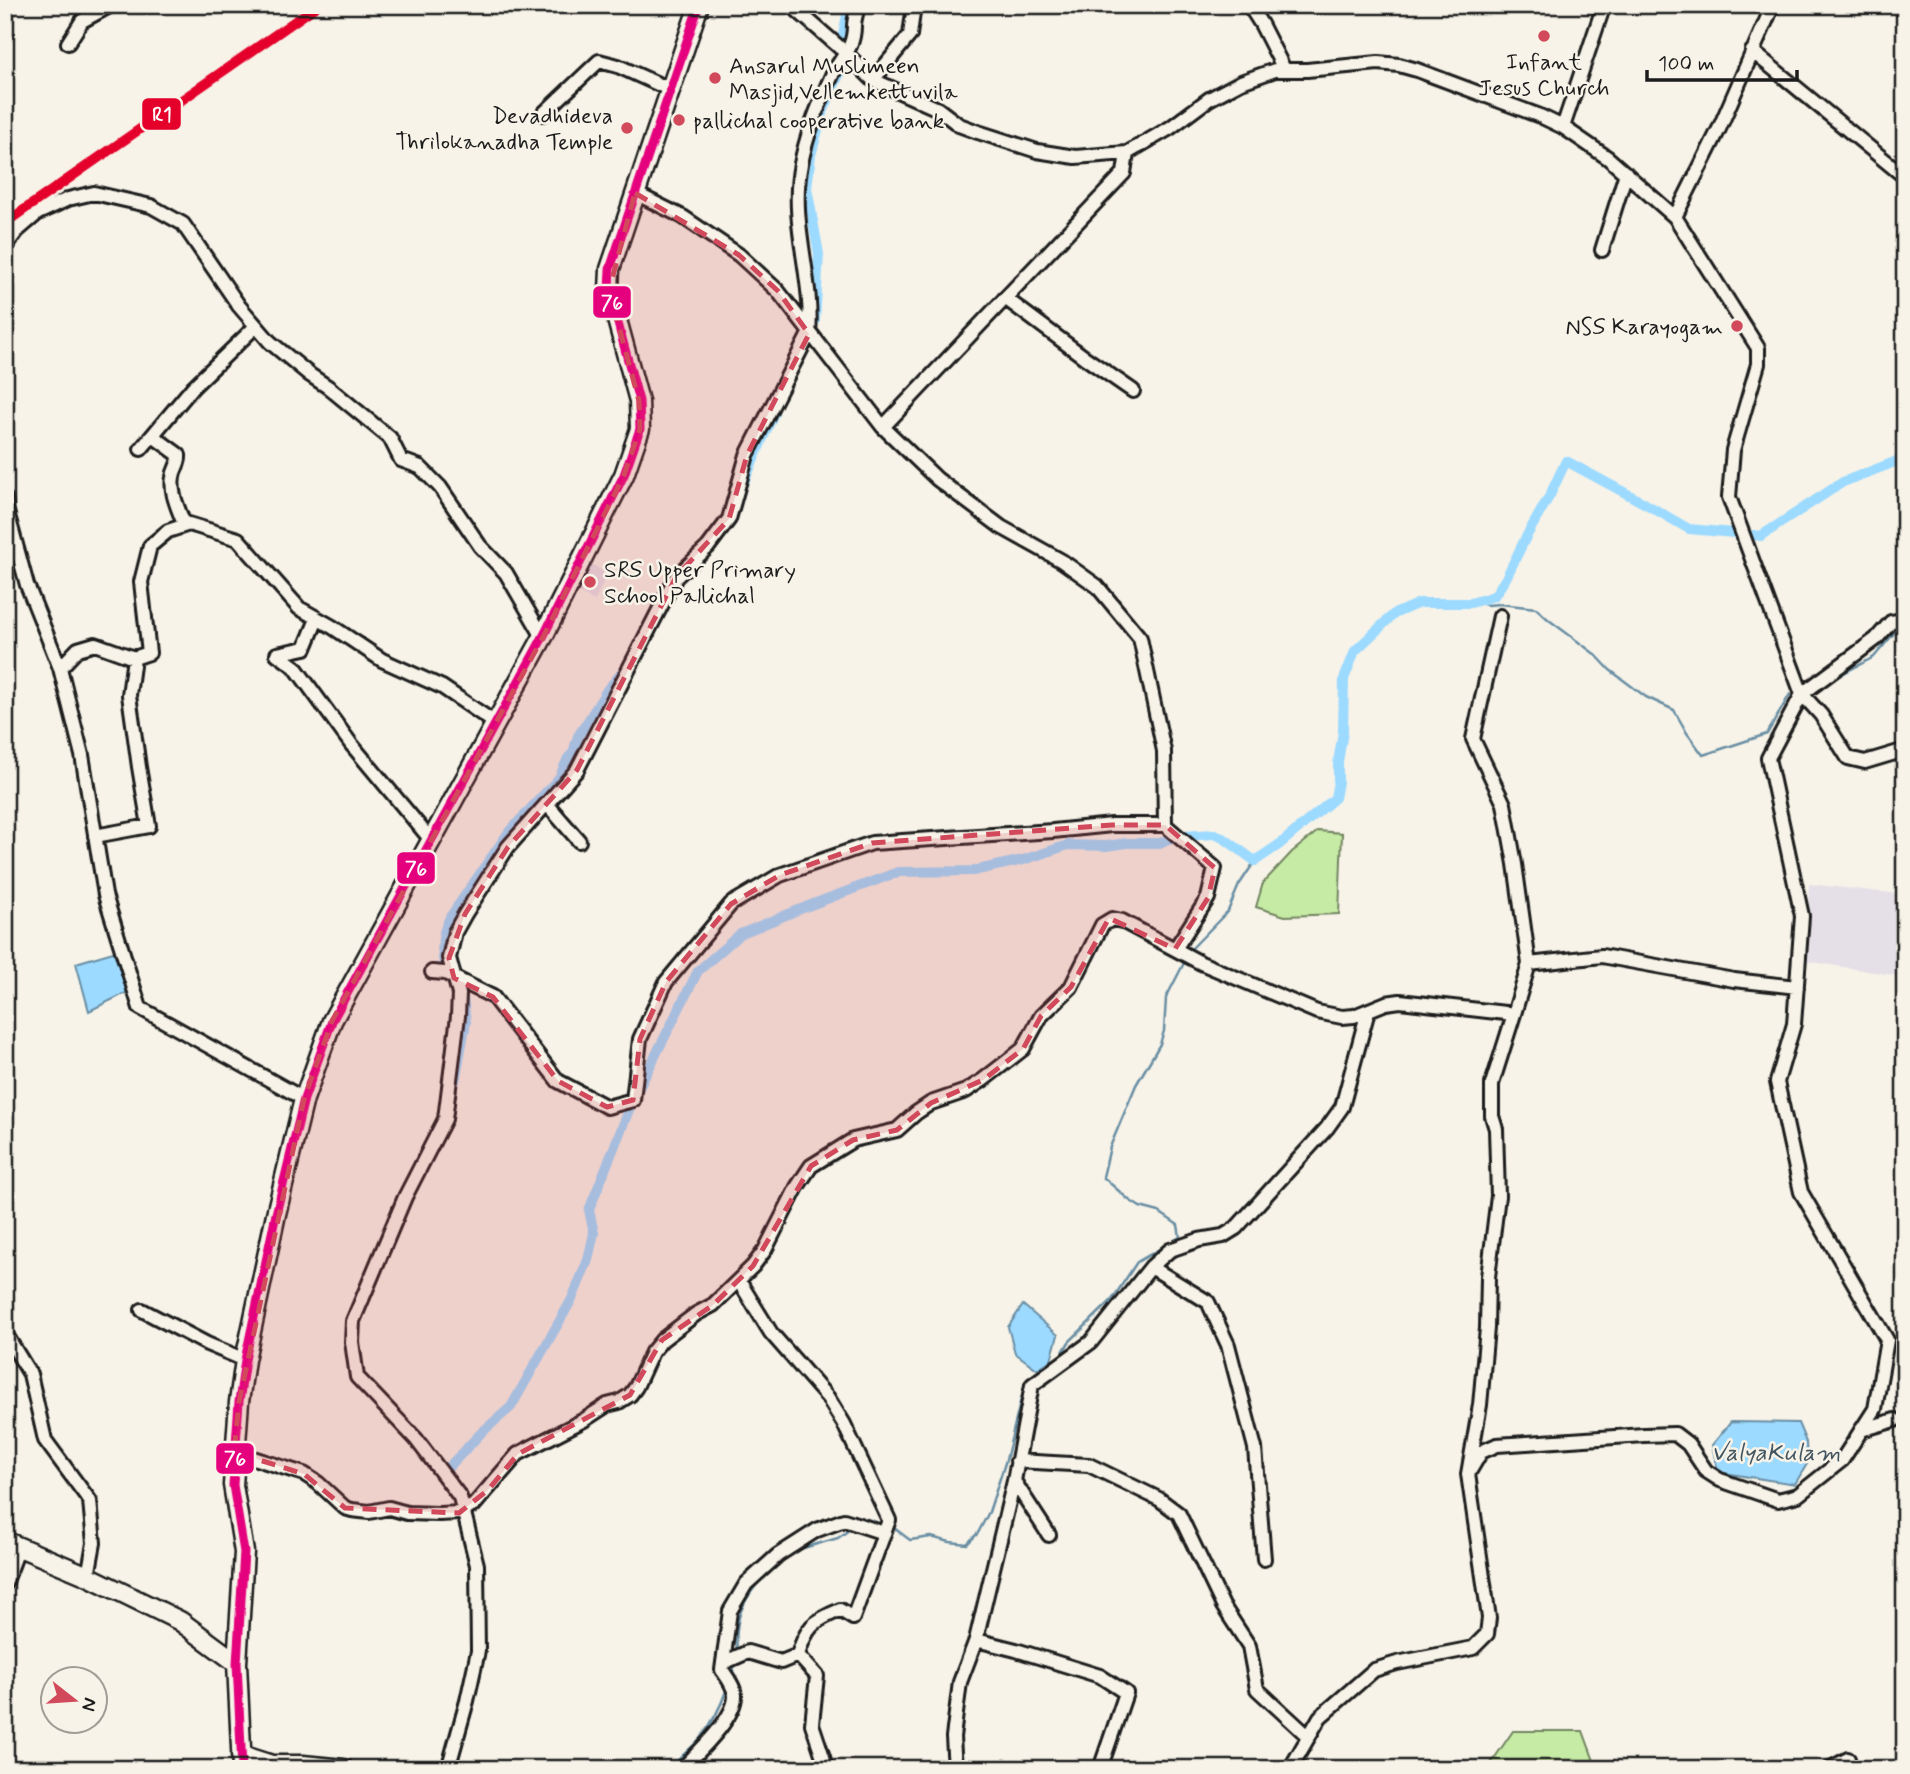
<svg xmlns="http://www.w3.org/2000/svg" width="1910" height="1774" viewBox="0 0 1910 1774" font-family="Mynerve,sans-serif">
  <rect width="100%" height="100%" fill="#f7f3e8"/>
  <filter id="ink" filterUnits="userSpaceOnUse"><feTurbulence type="fractalNoise" baseFrequency=".0143" numOctaves="2"/><feDisplacementMap in="SourceGraphic" scale="14" xChannelSelector="R" yChannelSelector="G"/><feConvolveMatrix kernelMatrix="1 2 1 2 8 2 1 2 1" color-interpolation-filters="sRGB"/></filter>
  <g filter="url(#ink)">
    <!-- built -->
    <path fill="#e5e0e7" d="M585 560 607 574 595 601 573 591Z
      M1901 879H1905V977L1806 961 1809 884 1899 894Z"/>
    <!-- green -->
    <path fill="#c6eba5" stroke="#718460" stroke-width="2" d="M1318 831 1342 833 1339 914 1285 916 1256 907 1263 883 1292 852Z
      M1513 1731H1583L1597 1769H1487Z"/>
    <!-- water -->
    <path fill="#9ddaff" stroke="#698ea4" stroke-width="2" d="M123 949 130 991 89 1011 76 963Z
      M1023 1305 1058 1335 1051 1360 1037 1369 1015 1353 1008 1327Z
      M1731 1422 1798 1423 1806 1442 1807 1464 1795 1484 1718 1472 1712 1445Z"/>
    <g fill="none" stroke-linecap="round" stroke-linejoin="round">
      <!-- stream -->
      <path stroke="#698ea4" stroke-width="2.5" d="M1475 602 1487 605 1500 604 1536 608 1549 620 1596 655 1610 670 1646 697 1674 710 1687 733 1703 755 1767 734 1790 694
        M1831 680 1874 657 1901 625
        M1192 948 1228 911 1239 885 1255 861
        M867 1519 878 1523
        M894 1528 910 1540 931 1537 950 1542 967 1544 978 1533 989 1512 1006 1460 1021 1399 1029 1378 1060 1357 1069 1342 1112 1300 1137 1262 1180 1237 1178 1225 1159 1212 1140 1207 1129 1200 1103 1177 1110 1147 1136 1085 1160 1044 1164 1031 1166 998 1184 963
        M777 1564 800 1549 838 1538 849 1530
        M737 1652C734 1619 742 1600 764 1576
        M733 1671 736 1661
        M671 1769C679 1756 693 1748 702 1736 712 1723 721 1706 726 1691"/>
      <!-- canal -->
      <path stroke="#9ddaff" stroke-width="10" d="M842 40 849 5
        M815 321 819 254 807 188 811 155 823 112 841 70
        M744 482 774 413
        M1753 535 1761 536 1843 482 1905 458
        M1183 836 1215 834 1225 839 1255 861 1280 844 1335 798 1338 782V762L1343 732 1344 679 1355 651 1394 614 1419 603H1471L1494 596 1506 578 1526 537 1550 495 1566 461 1644 503 1689 529 1734 533
        M448 979C441 957 439 938 450 917L508 833 559 778 568 758 573 753 578 736 589 719 607 690 626 668
        M455 1081 466 1022 463 998
        M440 1465 444 1472 481 1433 511 1407 572 1299 588 1260 594 1233 589 1210 633 1100 698 971 740 934 808 906 898 872 973 871 1023 860 1068 845 1106 846 1127 843H1160L1174 838"/>
      <defs>
        <path id="street" d="M791 5 845 52 873 80 938 109 959 125 978 132 1037 151 1075 157 1127 153 1170 128 1209 99 1241 82 1275 70H1307L1378 63 1399 65 1417 70 1540 116 1563 127 1608 158 1675 217 1758 348V364L1733 450 1729 497 1802 694 1821 715 1848 758 1865 762 1905 750
          M1249 5 1261 24 1284 69
          M68 43 82 21 111 5
          M1752 51 1905 177
          M873 80 910 35 914 5
          M543 114 599 61 618 66 671 90
          M1563 127 1604 5
          M635 193 683 217 739 255 778 291 883 427 937 479 1001 527 1062 561 1097 586 1140 638 1164 751 1165 825 1215 868 1208 898 1175 949
          M1675 217 1719 129 1773 5
          M5 247 17 231 38 213 68 199 94 193 151 206 183 224 239 306 270 342 310 375 328 387 390 438 401 460 420 467 440 487 480 546 506 573 543 637
          M1602 250 1626 173
          M1005 298 1084 357 1133 391
          M5 323V337
          M883 427 1124 173 1127 153
          M153 436 179 455C180 464 174 468 173 477 170 494 179 509 184 525
          M141 449 193 387 256 326
          M5 498 6 508 27 585 60 668 82 755 105 895 140 1008 304 1099
          M1500 616 1473 739 1504 804 1515 864 1529 964 1514 1014
          M317 619 305 648 277 654 295 667 351 744 431 840
          M60 668 78 649 95 644 134 658 149 653 141 582 150 546 168 531 189 524 238 539 299 608 331 626 382 660 442 687 495 723
          M547 804 579 841
          M95 836 149 826 139 767 129 695 134 658
          M1529 964 1602 956 1734 980 1797 987
          M432 972 445 973 493 997 558 1081 607 1107 633 1100 640 1039 666 982 731 904 780 875 872 843 1053 831 1112 825H1165
          M1151 1267 1208 1302 1228 1345 1255 1448 1264 1559
          M739 1281 771 1333 828 1398 844 1424 889 1520 853 1618 840 1610C813 1621 806 1627 798 1655
          M142 1310 207 1344 245 1360
          M5 1333 30 1374 45 1440 90 1501 94 1543 88 1576
          M1861 1430 1895 1420
          M234 1452 304 1474 318 1483 345 1508 352 1510 369 1512 389 1508 407 1513 439 1514 459 1513 474 1505 518 1454 584 1420 607 1405 619 1402 630 1395 636 1387 652 1352 662 1340 696 1314 713 1305 753 1266 765 1250 797 1187 811 1166 853 1140 897 1130 916 1113 931 1103 966 1091 983 1080 1023 1049 1041 1016 1071 987 1102 925 1112 919 1122 921 1201 963 1317 1012 1342 1017 1354 1016 1386 1003 1400 1001 1514 1014 1492 1084V1116L1496 1129 1498 1196 1488 1277 1487 1328 1480 1405 1468 1474
          M1017 1461 1089 1465 1159 1499 1179 1514 1223 1606 1249 1646 1257 1689 1309 1737
          M1014 1481 1049 1535
          M5 1584 19 1547
          M798 1655 817 1676 812 1724 827 1769
          M723 1663 748 1652 781 1662 798 1655
          M448 1769 467 1701 478 1651 477 1565 460 1497 416 1439 357 1377 352 1342 353 1321 405 1197 445 1119 458 1016 459 994 449 958 455 932 465 914 508 847 577 770 676 577 708 547 729 519 747 455 809 334C814 277 789 222 801 164 806 136 821 99 833 73 838 64 845 55 850 46 853 39 854 34 854 26 854 19 857 12 858 5
          M682 1769C697 1753 736 1718 735 1695 734 1686 727 1677 722 1670L730 1611 746 1584 778 1555 817 1530 844 1520 884 1533
          M955 1769 953 1737 960 1682 976 1640
          M1104 1769 1101 1766 1126 1693 1100 1676 1016 1650 976 1640 1014 1481 1032 1385 1091 1342 1151 1267 1170 1250 1199 1240 1223 1236 1236 1228 1327 1128 1342 1107 1368 1011
          M1290 1769 1320 1717 1374 1670 1397 1663 1473 1648 1487 1634 1489 1618 1468 1474 1481 1452 1497 1445 1644 1435 1675 1434 1688 1444 1706 1471 1720 1480 1778 1500 1798 1495 1842 1460 1875 1409 1887 1340 1801 1192 1777 1082 1794 1024 1802 916 1768 758 1802 694 1876 639 1891 622 1905 620
          M1829 1769 1848 1759"/>
        <path id="secondary" d="M5 1541 88 1576 180 1621 237 1663
          M241 1755 272 1765H303L344 1769
          M242 1769 237 1663 244 1552 233 1485 239 1402 245 1360 276 1214 304 1099 332 1021 543 637 624 475 640 429 639 401 609 290 610 269 699 5"/>
      </defs>
      <!-- street casing -->
      <use href="#street" stroke="#1c1c1c" stroke-width="18"/>
      <!-- secondary casing -->
      <use href="#secondary" stroke="#1c1c1c" stroke-width="23"/>
      <!-- street -->
      <use href="#street" stroke="#f7f3e8" stroke-width="12"/>
      <!-- secondary -->
      <use href="#secondary" stroke="#f7f3e8" stroke-width="18"/>
      <defs>
        <path id="bus-1" d="M242 1769 237 1663 244 1552 233 1485 239 1402 245 1360 276 1214 304 1099 332 1021 543 637 624 475 640 429 639 401 609 290 610 269 699 5"/>
      </defs>
      <!-- bus-1 casing -->
      <use href="#bus-1" stroke="#f7f3e8" stroke-width="14"/>
      <!-- bus-1 -->
      <use href="#bus-1" stroke="#e5007d" stroke-width="9"/>
      <defs>
        <path id="rail-1" d="M5 223 318 5"/>
      </defs>
      <!-- rail-1 casing -->
      <use href="#rail-1" stroke="#f7f3e8" stroke-width="16"/>
      <!-- rail-1 -->
      <use href="#rail-1" stroke="#e4002b" stroke-width="10"/>
    </g>
  </g>
  <!-- marked area -->
  <path fill="#d1495b" fill-opacity="0.2" stroke="#d1495b" stroke-width="5" stroke-dasharray="14 9" stroke-linejoin="round" d="M635 193 739 255 778 291 809 334 747 455 729 519 676 577 577 770 508 847 465 914 449 958 454 978 493 997 558 1081 607 1107 633 1100 640 1039 666 982 731 904 780 875 872 843 1112 825H1165L1215 868 1208 898 1175 949 1109 918 1071 987 1041 1016 1023 1049 983 1080 931 1103 897 1130 853 1140 811 1166 753 1266 713 1305 662 1340 630 1395 518 1454 488 1490 459 1513 345 1508 304 1474 234 1452 239 1402 304 1099 332 1021 543 637 624 475 640 429 639 401 609 290Z"/>
  <!-- markers -->
  <g fill="#d1495b" stroke="#f7f3e8" stroke-width="2.5">
    <circle cx="1544" cy="36" r="7"/>
    <circle cx="715" cy="78" r="7"/>
    <circle cx="679" cy="120" r="7"/>
    <circle cx="627" cy="128" r="7"/>
    <circle cx="1737" cy="326" r="7"/>
    <circle cx="590" cy="582" r="7"/>
  </g>
  <g text-anchor="middle" stroke-width="5" stroke-linejoin="round" paint-order="stroke">
    <!-- poi labels -->
    <g font-size="23" fill="#1c1c1c" stroke="#f7f3e8" text-anchor="start">
      <text x="1544" y="69" text-anchor="middle">Infant<tspan x="1544" dy="26">Jesus Church</tspan></text>
      <text x="729" y="73">Ansarul Muslimeen<tspan x="729" dy="26">Masjid,Vellemkettuvila</tspan></text>
      <text x="613" y="123" text-anchor="end">Devadhideva<tspan x="613" dy="26">Thrilokanadha Temple</tspan></text>
      <text x="693" y="128">pallichal cooperative bank</text>
      <text x="1723" y="334" text-anchor="end">NSS Karayogam</text>
      <text x="604" y="577">SRS Upper Primary<tspan x="604" dy="26">School Pallichal</tspan></text>
    </g>
    <!-- water labels -->
    <g font-size="24" font-style="italic" fill="#435560" stroke="#f7f3e8">
      <text x="1776" y="1460">ValyaKulam</text>
    </g>
  </g>
  <g stroke="#f7f3e8" stroke-width="2.5">
    <rect x="141" y="97" width="41" height="34" rx="7" fill="#e4002b"/>
    <rect x="592" y="285" width="40" height="34" rx="7" fill="#e5007d"/>
    <rect x="396" y="851" width="40" height="34" rx="7" fill="#e5007d"/>
    <rect x="215" y="1442" width="40" height="33" rx="7" fill="#e5007d"/>
  </g>
  <g font-size="19" text-anchor="middle" font-weight="bold" fill="#fff">
    <text x="162" y="121">R1</text>
    <text x="612" y="309">76</text>
    <text x="416" y="875">76</text>
    <text x="235" y="1465">76</text>
  </g>
  <!-- margin -->
  <rect width="1910" height="1774" fill="none" stroke="#f7f3e8" stroke-width="28"/>
  <rect x="14" y="14" width="1882" height="1746" fill="none" stroke="#1c1c1c" stroke-width="2.5" filter="url(#ink)"/>
  <!-- north arrow -->
  <g transform="translate(74 1700) rotate(107)"><circle r="33" fill="#f7f3e8" stroke="#9f9d96" stroke-width="2"/>
  <path d="M0-5L12 26L0 18L-12 26Z" fill="#d1495b"/>
  <text y="-10" font-size="19" font-weight="bold" text-anchor="middle" fill="#1c1c1c">N</text>
  </g>
  <!-- scale -->
  <path d="M1647 70v10h150v-10" fill="none" stroke="#1c1c1c" stroke-width="3.5"/>
  <text x="1658" y="70" font-size="21" fill="#1c1c1c" stroke="#f7f3e8" stroke-width="5" paint-order="stroke">100 m</text>
</svg>
